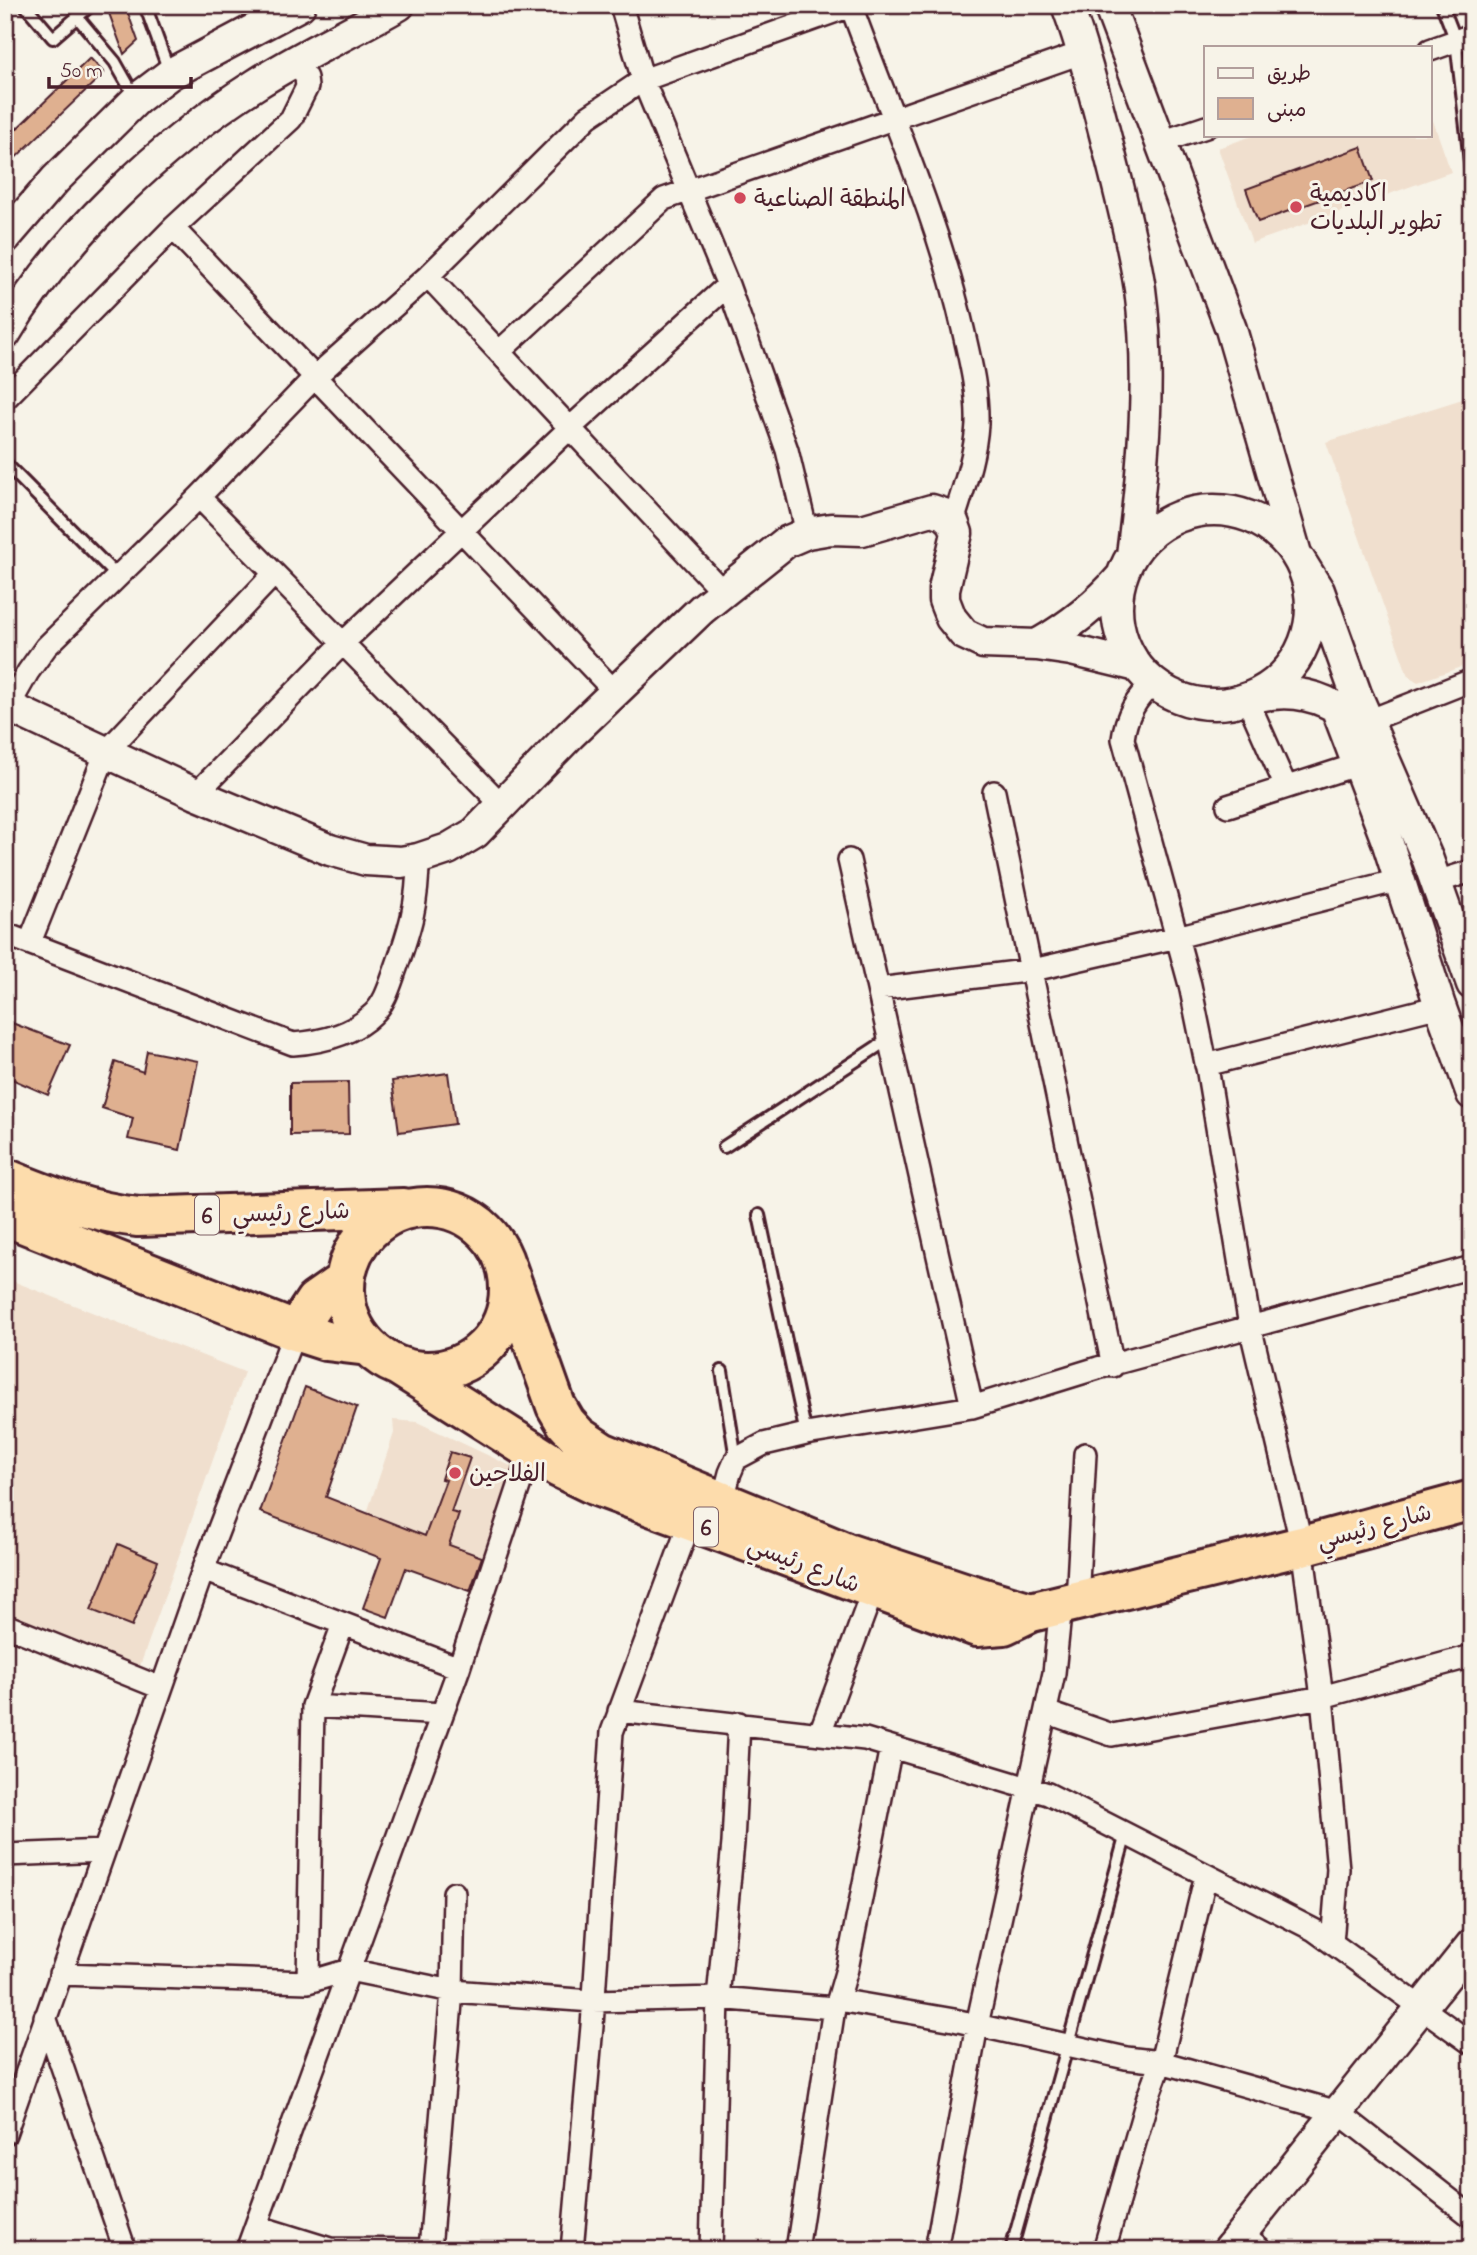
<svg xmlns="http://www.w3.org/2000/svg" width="1477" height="2255" viewBox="0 0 1477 2255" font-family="'Indie Flower','Playpen Sans Arabic',sans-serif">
  <rect width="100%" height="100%" fill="#f7f3e8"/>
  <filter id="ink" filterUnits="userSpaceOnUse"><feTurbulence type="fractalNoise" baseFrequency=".0143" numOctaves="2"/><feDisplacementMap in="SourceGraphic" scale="14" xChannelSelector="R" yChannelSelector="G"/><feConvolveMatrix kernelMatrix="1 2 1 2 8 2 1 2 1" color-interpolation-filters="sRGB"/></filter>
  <g filter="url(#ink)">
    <!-- built -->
    <path fill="#f0dfce" d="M1430 112 1451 172 1252 243 1218 148 1255 135H1430Z
      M1472 396V663L1418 682 1408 676 1326 442Z
      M5 1278 244 1372 140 1666 5 1612Z
      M393 1420 417 1422 515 1468 484 1558 367 1513 394 1433Z"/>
    <!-- building -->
    <path fill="#dfb090" stroke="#4a1f2b" stroke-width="2" d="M106 5H125L138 41 124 54Z
      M90 58 104 73 5 168V140Z
      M1361 147 1373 181 1258 222 1246 189Z
      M12 1023 70 1045 48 1095 5 1076V1039Z
      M147 1051 198 1061 180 1150 128 1139 133 1118 102 1108 115 1062 143 1072Z
      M448 1073 455 1124 399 1132 392 1081Z
      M348 1082 349 1134 290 1135V1083Z
      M305 1387 357 1407 326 1497 425 1536 446 1480 441 1479 450 1452 470 1458 451 1512 459 1514 449 1545 482 1557 470 1591 406 1568 388 1617 363 1608 381 1558 260 1512Z
      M118 1544 158 1561 132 1626 91 1610Z"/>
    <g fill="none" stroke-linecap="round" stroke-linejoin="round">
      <defs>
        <path id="lane" d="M25 5 53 38 91 5
          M145 5 169 71
          M1442 5 1456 41 1472 179
          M78 18 115 62 135 97
          M5 463 118 577
          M724 1147 889 1039
          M759 1215 806 1434
          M722 1371 736 1459
          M1011 2250 1126 1834"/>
        <path id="street" d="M621 5 643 80 728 285 787 450 807 533
          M851 6C890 113 938 218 963 329 970 360 978 391 977 424 975 458 963 489 953 522
          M1430 50 1472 35
          M1161 142 1206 127
          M173 228 615 692
          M428 276 723 592
          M499 352 664 199 1084 52
          M5 399 173 228 291 119 307 87 306 78 297 60
          M199 497 503 806
          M1154 683C1136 698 1126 715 1123 739L1190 985 1208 1073 1250 1326 1302 1546 1322 1697 1338 1869 1332 1943
          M1247 699 1286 787
          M5 713 28 672 46 647 199 497 315 377 428 276 588 117 643 80 853 5
          M1368 721 1472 680
          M994 792 1113 1366
          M196 794 343 643 570 428 728 285
          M1228 806 1359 764
          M849 860 972 1407
          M1436 882 1472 871
          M5 934 293 1044C321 1042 352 1035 373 1014 385 1003 390 985 395 971 410 929 418 904 418 859
          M30 942 106 752 274 574
          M878 989 1033 970 1177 937 1399 880
          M1206 1065 1440 1006
          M722 1503 730 1473 736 1459 764 1444 806 1434 972 1407 1098 1368 1472 1267
          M203 1570 459 1668
          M1077 1601 1085 1454
          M5 1625 161 1688
          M313 1706 442 1714
          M619 1711 865 1739 1048 1794 1314 1930 1472 2044
          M1046 1712 1112 1735 1322 1697 1472 1656
          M820 1733 873 1590
          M5 1855 104 1851
          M60 1974 308 1982 349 1970 452 1991 593 2001 718 1998 834 2008
          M308 1982 313 1706 343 1624
          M838 2000 954 2020 1126 2058 1161 2062 1338 2112 1472 2217
          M45 2017 125 2250
          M5 2134 203 1570 295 1331
          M256 2226 330 2249 433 2250
          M1241 2233 1262 2250
          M430 2249 452 1991 454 1893
          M247 2250 459 1668 531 1450
          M572 2250 592 2026 612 1732 690 1522
          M711 2250 718 1998 733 1843 739 1723
          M797 2250 834 2008 838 2000 847 1969 891 1747
          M936 2250 977 2025 1054 1673 1061 1605
          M1104 2250 1148 2097 1161 2062 1206 1875"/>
        <path id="secondary" d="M1067 5C1085 54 1097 104 1110 154 1121 198 1133 243 1140 289 1152 377 1143 468 1132 555
          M1109 5 1231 329 1296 554 1319 591 1356 694 1428 860 1472 984
          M5 238 55 180 137 99 170 74 300 5
          M5 334C61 238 162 144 255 85 301 55 351 33 399 5
          M1117 607a97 97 0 1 1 194 0a97 97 0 1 1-194 0Z
          M1037 645C1070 626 1097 605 1122 576
          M1254 697C1284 690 1309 692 1336 707L1387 841 1440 1006 1472 1094
          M5 705 196 794 330 850 366 860 401 862 418 859 448 849 475 833 570 735 702 609 786 542 807 533 831 529 862 530 932 510 944 514 953 522 957 533 944 589V600L951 618 964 634 983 643 1037 645 1071 650 1137 666
          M1228 2250 1472 1944"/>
        <path id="highway" d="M5 1178C49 1196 91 1212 138 1217L403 1208
          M345 1289a82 82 0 1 1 164 0a82 82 0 1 1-164 0Z
          M5 1216 295 1331 326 1341 368 1346
          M507 1268 556 1406 566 1423 578 1436 602 1452 847 1553 967 1593 1031 1612
          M295 1331 315 1301 345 1280
          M400 1367 559 1468 594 1485 977 1627 1004 1625 1031 1612 1302 1546 1472 1500"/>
      </defs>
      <!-- lane casing -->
      <use href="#lane" stroke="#4a1f2b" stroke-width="16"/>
      <!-- street casing -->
      <use href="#street" stroke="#4a1f2b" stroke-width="26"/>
      <!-- secondary casing -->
      <use href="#secondary" stroke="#4a1f2b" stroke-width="35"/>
      <!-- highway casing -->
      <use href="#highway" stroke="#4a1f2b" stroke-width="44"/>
      <!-- lane -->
      <use href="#lane" stroke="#f7f3e8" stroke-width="10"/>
      <!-- street -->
      <use href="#street" stroke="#f7f3e8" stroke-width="21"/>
      <!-- secondary -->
      <use href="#secondary" stroke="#f7f3e8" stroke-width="30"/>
      <!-- highway -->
      <use href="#highway" stroke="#fddcac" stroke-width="38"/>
    </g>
  </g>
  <!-- markers -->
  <g fill="#d1495b" stroke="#f7f3e8" stroke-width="2.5">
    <circle cx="740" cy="198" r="7"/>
    <circle cx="1296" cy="207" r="7"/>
    <circle cx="455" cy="1473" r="7"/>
  </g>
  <g text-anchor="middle" stroke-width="6" stroke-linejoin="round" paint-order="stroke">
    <!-- shield labels -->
    <g fill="#f7f3e8" stroke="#7e5f64" stroke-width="2">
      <rect x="195" y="1195.5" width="24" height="39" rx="5"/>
      <rect x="694" y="1507.5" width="24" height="39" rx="5"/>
    </g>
    <g font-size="23" font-weight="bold" fill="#4a1f2b">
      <text x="207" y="1223">6</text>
      <text x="706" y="1535">6</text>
    </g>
    <!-- poi labels -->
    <g font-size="24" fill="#4a1f2b" stroke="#f7f3e8" text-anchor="start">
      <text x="1310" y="201">اكاديمية<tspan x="1310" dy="28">تطوير البلديات</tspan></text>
      <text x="754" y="206">المنطقة الصناعية</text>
      <text x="469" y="1481">الفلاحين</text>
    </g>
    <!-- street labels -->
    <g font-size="24" fill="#4a1f2b" stroke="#f7f3e8">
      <text transform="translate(291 1212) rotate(-2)" y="8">شارع رئيسي</text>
      <text transform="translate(1374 1526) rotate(-15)" y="8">شارع رئيسي</text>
      <text transform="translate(804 1564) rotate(21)" y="8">شارع رئيسي</text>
    </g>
  </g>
  <!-- margin -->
  <rect width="1477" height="2255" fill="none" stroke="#f7f3e8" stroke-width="28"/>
  <rect x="14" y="14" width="1449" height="2227" fill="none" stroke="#4a1f2b" stroke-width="2.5" filter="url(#ink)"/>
  <!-- legend -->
  <rect x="1204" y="46" width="228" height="91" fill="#f7f3e8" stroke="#b29e9c" stroke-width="2"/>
  <rect x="1218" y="68" width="35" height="10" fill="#f7f3e8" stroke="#b29e9c" stroke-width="2"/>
  <text x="1267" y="80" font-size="21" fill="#4a1f2b">طريق</text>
  <rect x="1218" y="98" width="35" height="21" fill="#dfb090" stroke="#b29e9c" stroke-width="2"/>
  <text x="1267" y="116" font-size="21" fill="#4a1f2b">مبنى</text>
  <!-- scale -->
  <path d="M49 77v10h142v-10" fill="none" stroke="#4a1f2b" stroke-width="3.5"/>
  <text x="60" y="77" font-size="21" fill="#4a1f2b" stroke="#f7f3e8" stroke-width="5" paint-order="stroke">50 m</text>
</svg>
